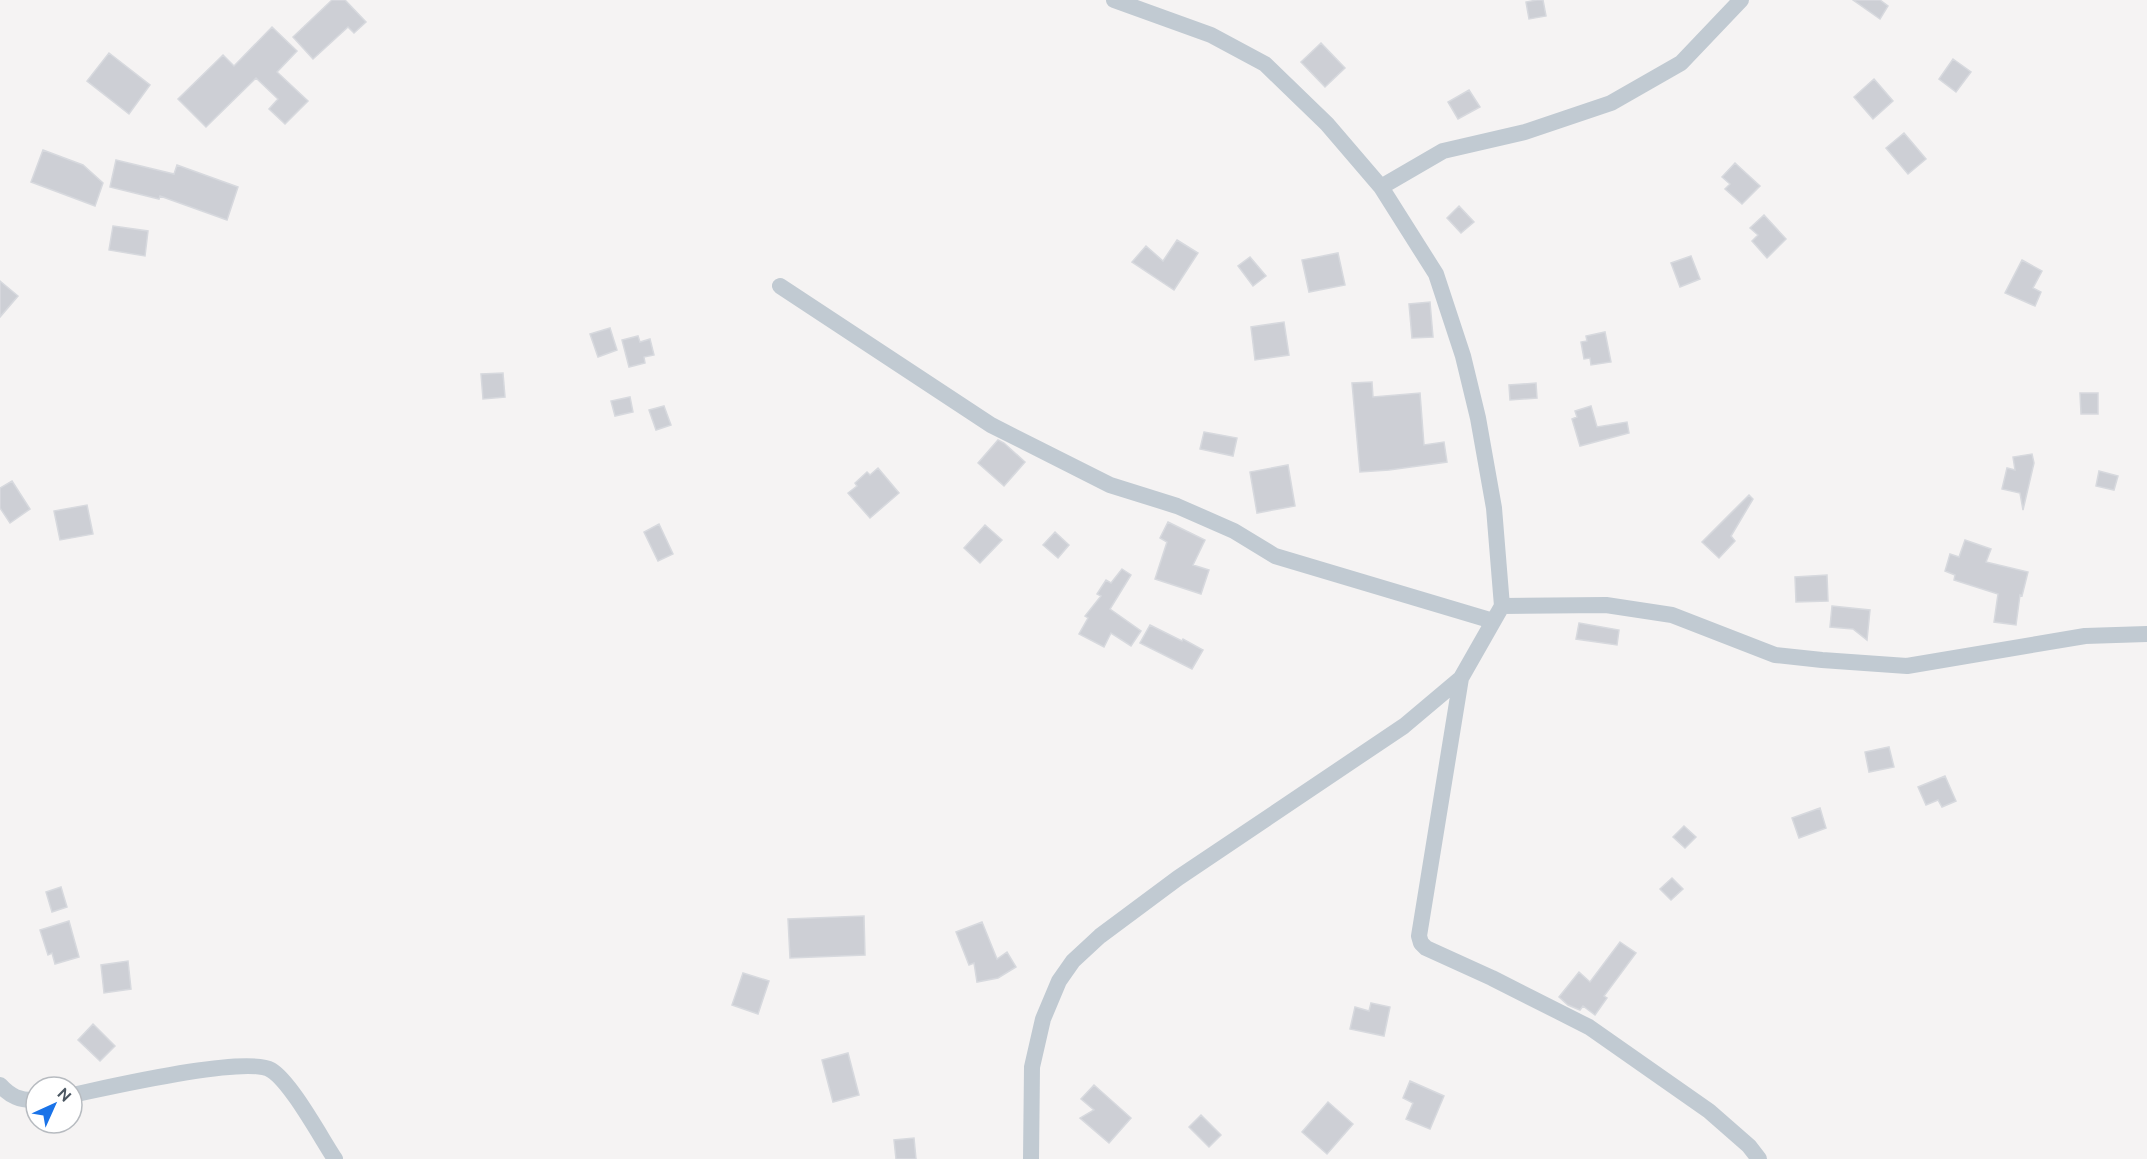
<svg xmlns="http://www.w3.org/2000/svg" width="2147" height="1159" viewBox="0 0 2147 1159" font-family="Ubuntu,sans-serif">
  <rect width="100%" height="100%" fill="#f5f3f3"/>
  <!-- building -->
  <path fill="#cdcfd5" stroke="#d7d9de" stroke-width="1.5" d="M332 0H345L366 22 354 33 348 27 313 59 293 37Z
    M1537 0H1543L1546 16 1529 19 1526 2Z
    M1853 0H1880L1888 6 1880 19Z
    M272 27 297 51 277 72 308 101 285 124 269 109 278 99 256 78 206 127 178 99 223 55 234 66Z
    M1321 43 1345 68 1325 87 1301 62Z
    M109 53 150 85 129 114 87 81Z
    M1953 59 1971 72 1956 92 1939 79Z
    M1874 79 1893 101 1873 119 1854 97Z
    M1469 90 1480 107 1458 119 1448 102Z
    M1904 133 1926 159 1908 174 1886 148Z
    M43 150 83 165 103 183 95 206 31 182Z
    M116 160 174 174 177 165 238 187 227 220 160 196 159 199 110 187Z
    M1735 163 1760 186 1742 204 1725 189 1730 184 1722 177Z
    M1459 206 1474 222 1461 233 1447 218Z
    M1764 215 1786 239 1767 258 1752 241 1758 235 1750 228Z
    M113 226 148 231 145 256 109 250Z
    M1177 240 1198 253 1174 290 1132 262 1146 246 1163 261Z
    M1338 253 1345 285 1309 292 1302 260Z
    M1691 256 1700 279 1680 287 1671 263Z
    M1250 257 1266 276 1253 286 1238 266Z
    M2022 260 2042 271 2033 288 2041 292 2035 306 2005 293Z
    M0 281 18 296 0 317Z
    M1430 302 1433 337 1412 338 1409 304Z
    M1284 322 1289 355 1255 360 1251 327Z
    M610 328 617 350 598 357 590 334Z
    M1605 332 1611 362 1591 365 1590 358 1584 359 1581 342 1587 341 1586 336Z
    M638 336 640 342 650 339 654 355 644 357 645 363 629 367 622 340Z
    M503 373 505 397 483 399 481 374Z
    M1372 382 1373 397 1420 393 1424 445 1444 442 1447 462 1389 470 1360 472 1352 383Z
    M1536 383 1537 398 1510 400 1509 385Z
    M2080 393H2098V414H2081Z
    M630 397 633 412 615 416 611 401Z
    M664 406 671 425 656 430 649 410Z
    M1591 406 1597 427 1627 422 1629 433 1580 446 1572 419 1577 417 1575 411Z
    M1204 432 1237 438 1233 456 1200 449Z
    M998 440 1004 443 1025 462 1004 486 978 463Z
    M2032 454 2034 463 2023 510 2020 493 2002 489 2007 468 2015 470 2013 457Z
    M1288 465 1295 506 1257 513 1250 472Z
    M878 468 899 493 870 518 848 493 857 486 855 483 867 472 870 475Z
    M2099 471 2118 476 2114 490 2096 486Z
    M12 481 30 509 10 523 0 508V488Z
    M1749 495 1753 499 1731 536 1735 541 1719 558 1702 542Z
    M87 505 93 534 60 540 54 511Z
    M1168 522 1205 540 1193 565 1209 570 1201 594 1155 579 1167 542 1160 538Z
    M659 524 673 554 658 561 644 532Z
    M985 525 1002 540 980 563 964 548Z
    M1055 532 1069 545 1058 558 1043 545Z
    M1965 540 1991 549 1986 562 2028 572 2022 596 2020 595 2016 625 1994 622 1998 594 1954 580 1955 575 1945 571 1950 554 1959 557Z
    M1122 569 1131 575 1110 609 1141 631 1131 646 1111 633 1104 647 1079 634 1088 618 1085 616 1101 596 1097 594 1106 580 1111 583Z
    M1827 575 1828 601 1796 602 1795 577Z
    M1832 606 1870 610 1867 640 1853 629 1830 627Z
    M1579 623 1619 630 1617 645 1576 639Z
    M1150 625 1182 641 1183 639 1203 650 1192 669 1140 643Z
    M1889 747 1894 767 1869 772 1865 752Z
    M1945 776 1956 801 1942 807 1938 800 1926 805 1918 787Z
    M1820 808 1826 828 1799 838 1792 818Z
    M1684 826 1696 837 1685 848 1673 837Z
    M1672 878 1683 889 1671 900 1660 889Z
    M61 887 67 907 52 912 46 892Z
    M864 916 865 955 790 958 788 919Z
    M69 921 79 957 55 964 52 953 48 955 40 930Z
    M982 922 997 959 1007 952 1016 967 998 978 977 982 974 963 969 965 956 932Z
    M1620 942 1636 953 1604 996 1607 998 1595 1015 1583 1006 1580 1010 1568 1005 1559 997 1579 972 1590 982Z
    M128 961 131 989 104 993 101 965Z
    M743 973 769 981 758 1014 732 1005Z
    M1371 1003 1390 1007 1384 1036 1350 1029 1355 1007 1369 1011Z
    M93 1024 115 1046 100 1061 78 1040Z
    M848 1053 859 1095 833 1102 822 1060Z
    M1410 1081 1444 1096 1430 1129 1406 1119 1413 1103 1403 1098Z
    M1094 1085 1131 1118 1109 1143 1080 1118 1094 1110 1081 1099Z
    M1328 1102 1353 1124 1327 1154 1302 1132Z
    M1201 1115 1221 1135 1209 1147 1189 1127Z
    M914 1138 916 1159H896L894 1140Z"/>
  <g fill="none" stroke-linecap="round" stroke-linejoin="round">
    <!-- minor -->
    <path stroke="#c1cad2" stroke-width="16" d="M1381 187 1443 151 1525 132 1611 103 1681 63 1741 0
      M780 286 991 425 1110 485 1177 506 1234 531 1275 556 1493 621
      M1502 606 1606 605 1672 615 1775 655 1822 660 1907 666 2085 636 2147 634
      M1461 678 1419 936 1421 943 1426 948 1492 978 1589 1027 1709 1111 1749 1146 1759 1159
      M0 1085C10 1096 20 1101 36 1100
      M72 1095C106 1088 245 1055 271 1070 291 1082 321 1138 335 1159
      M1031 1159 1032 1067 1043 1019 1059 981 1073 961 1100 936 1178 878 1404 726 1461 678 1502 606 1494 508 1478 418 1463 356 1436 274 1381 187 1327 124 1265 64 1211 35 1114 0"/>
  </g>
  <!-- north arrow -->
  <g transform="translate(54 1105) rotate(45)"><circle r="28" fill="#ffffff" stroke="#b7bbc0" stroke-width="1.5"/>
  <path d="M0-4.5L10 22L0 15L-10 22Z" fill="#1a73e8"/>
  <text y="-9" font-size="16" font-weight="bold" text-anchor="middle" fill="#4a5661">N</text>
  </g>
</svg>
